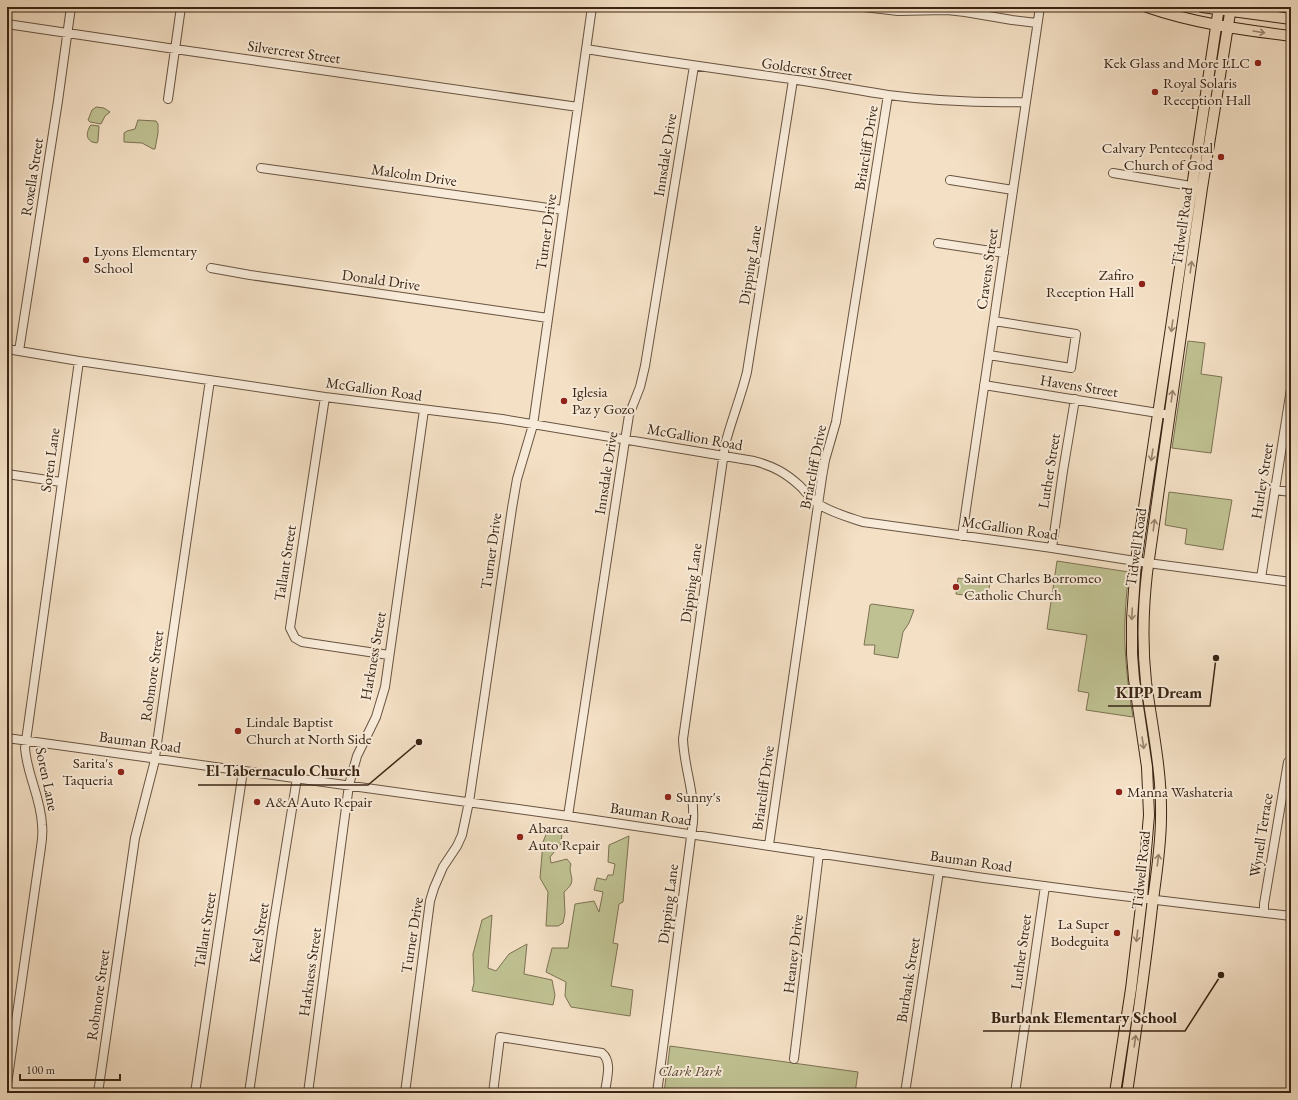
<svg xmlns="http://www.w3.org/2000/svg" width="1298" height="1100" viewBox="0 0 1298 1100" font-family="'EB Garamond',serif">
  <rect width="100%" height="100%" fill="#f4e0c5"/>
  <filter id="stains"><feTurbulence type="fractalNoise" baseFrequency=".005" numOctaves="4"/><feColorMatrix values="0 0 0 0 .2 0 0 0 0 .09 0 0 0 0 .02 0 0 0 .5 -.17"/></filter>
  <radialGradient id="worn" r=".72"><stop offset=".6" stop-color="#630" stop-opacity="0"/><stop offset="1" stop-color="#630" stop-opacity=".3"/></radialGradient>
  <!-- green -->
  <path fill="#bfc192" stroke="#7c7252" d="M96 107 104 108 110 112 105 116 101 124 90 122 88 120 92 110Z
    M138 120 156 121 158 124V133L155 149H153L142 143 124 142V133L127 131 135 129Z
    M91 125 99 126 98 141 97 143 92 142C85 138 87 132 90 126Z
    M1188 341 1205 343 1201 374 1222 377 1211 453 1172 448Z
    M1169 492 1232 500 1223 550 1185 544 1187 529 1165 525Z
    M1057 561 1129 572C1126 597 1124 621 1125 646 1126 670 1129 693 1133 717L1086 710 1089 693 1078 691 1087 635 1047 629Z
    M958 578 990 583 987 598 956 594Z
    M872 604 914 610 909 623 903 632 898 658 874 654 875 645H864L870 605Z
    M552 830 562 833 561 844 550 857 551 863 567 859 571 864C568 871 574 878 571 884 570 887 566 890 564 892L565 913 563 923 558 926H546L548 892 540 878 543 842 547 832Z
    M629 836 623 902 619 904 613 943 618 944 611 986 633 990 630 1016 571 1007 565 996 566 982 546 972 552 948H568L575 904 594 901 599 912 603 892 594 890 597 878 606 880 608 875H613L615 864 608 862 609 845Z
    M492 915 488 968 496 971 509 954 527 944 524 974 552 980 555 995 553 1005 472 991 474 983 473 954 482 920Z
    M670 1046 858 1072 855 1093H664Z"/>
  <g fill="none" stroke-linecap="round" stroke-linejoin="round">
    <defs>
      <path id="minor" d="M864 7 898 11 947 10 965 12 1012 20 1037 23
        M7 24 175 49 578 107
        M586 49C660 61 735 71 810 82 836 86 862 91 888 95 934 101 980 103 1026 102
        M168 99 181 7
        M261 168 563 210
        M1113 173 1197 187
        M950 180 1013 190
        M938 243 1004 253
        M211 268 250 275 548 318
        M7 349 79 361 325 397 502 419 754 461C773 466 786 473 800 486 806 492 812 501 820 505 833 513 848 517 863 522L1052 548 1148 563 1291 582
        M19 351 58 101 71 7
        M989 355 1071 368 1076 334 994 321
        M984 385 1170 415
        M325 397 290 628 295 638 302 642 389 655
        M7 474 61 482
        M1275 490 1291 492
        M962 536 1040 7
        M1052 548 1063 471 1075 399
        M1261 578 1291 389
        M7 738 568 816 984 878 1097 893 1291 916
        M568 816 624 447 629 415 640 387 645 366 694 66
        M769 845 822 477 825 460 836 422 888 95
        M1264 912V904L1288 762
        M794 1059 819 853
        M7 1084 41 847C42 840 43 832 42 825 41 798 27 775 25 748L79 361
        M98 1093 135 838 154 764 210 380
        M195 1093 243 771
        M249 1093 273 927 297 778
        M308 1093 349 785 357 756 376 717 385 687 424 410
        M405 1093 430 901 434 888 443 867 457 846 462 835 469 802 512 508 517 479 533 425 592 7
        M493 1093 500 1037 602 1053C613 1062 606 1080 605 1093
        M657 1093 693 822C695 792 684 768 683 739L725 445C731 421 741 397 747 372L793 80
        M905 1093 939 871
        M1015 1093 1045 886"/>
      <path id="major" d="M1147 7C1193 23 1243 30 1291 36
        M1202 7 1291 19
        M1115 1093 1131 989 1142 898 1149 815 1147 767 1134 679 1132 654V619L1136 561 1219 7
        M1127 1093C1136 1031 1145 969 1152 907 1156 877 1161 847 1161 817 1162 771 1152 727 1146 682 1142 645 1143 609 1147 573L1202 188 1231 7"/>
    </defs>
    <!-- minor casing -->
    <use href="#minor" stroke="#685340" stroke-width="10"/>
    <!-- major casing -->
    <use href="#major" stroke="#3a2413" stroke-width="12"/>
    <!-- minor -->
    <use href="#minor" stroke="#f8ebd9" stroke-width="8"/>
    <!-- major -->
    <use href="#major" stroke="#f4e0c5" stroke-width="10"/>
  </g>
  <!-- one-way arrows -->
  <defs><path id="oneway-shaft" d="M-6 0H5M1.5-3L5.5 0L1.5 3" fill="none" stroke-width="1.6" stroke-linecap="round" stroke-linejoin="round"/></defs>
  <g stroke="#97826c">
    <use href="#oneway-shaft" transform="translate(1259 32) rotate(9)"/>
    <use href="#oneway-shaft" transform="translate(1191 267) rotate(-82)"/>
    <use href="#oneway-shaft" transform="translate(1172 326) rotate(98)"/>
    <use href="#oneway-shaft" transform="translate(1172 396) rotate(-82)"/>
    <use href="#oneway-shaft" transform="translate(1152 455) rotate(99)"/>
    <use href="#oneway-shaft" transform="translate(1154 525) rotate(-82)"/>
    <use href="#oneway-shaft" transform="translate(1132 614) rotate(93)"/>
    <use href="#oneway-shaft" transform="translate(1143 743) rotate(81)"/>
    <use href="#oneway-shaft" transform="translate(1158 860) rotate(-83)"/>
    <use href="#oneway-shaft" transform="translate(1137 936) rotate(97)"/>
    <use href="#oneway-shaft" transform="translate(1135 1041) rotate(-82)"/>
  </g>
  <!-- markers -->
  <g fill="#8f2418" stroke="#f8ebd9" stroke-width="1.5">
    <circle cx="1258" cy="63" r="4"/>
    <circle cx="1155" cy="92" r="4"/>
    <circle cx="1221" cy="157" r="4"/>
    <circle cx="86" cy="260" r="4"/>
    <circle cx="1142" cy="284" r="4"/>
    <circle cx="564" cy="401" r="4"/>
    <circle cx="956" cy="587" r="4"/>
    <circle cx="238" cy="731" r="4"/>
    <circle cx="121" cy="772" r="4"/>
    <circle cx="1119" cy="792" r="4"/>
    <circle cx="668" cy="797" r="4"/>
    <circle cx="257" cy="802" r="4"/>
    <circle cx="520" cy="837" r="4"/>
    <circle cx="1117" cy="933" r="4"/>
  </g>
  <g text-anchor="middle" stroke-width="4" stroke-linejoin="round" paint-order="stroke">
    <!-- street labels -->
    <g font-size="15" fill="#3a2413" stroke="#f8ebd9">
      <text transform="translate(294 52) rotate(8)" y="5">Silvercrest Street</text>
      <text transform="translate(807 69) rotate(8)" y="5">Goldcrest Street</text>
      <text transform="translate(866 148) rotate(-81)" y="5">Briarcliff Drive</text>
      <text transform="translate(665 155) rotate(-81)" y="5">Innsdale Drive</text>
      <text transform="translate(414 175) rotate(8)" y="5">Malcolm Drive</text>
      <text transform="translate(32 177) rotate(-81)" y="5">Roxella Street</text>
      <text transform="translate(1182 226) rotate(-82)" y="5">Tidwell Road</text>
      <text transform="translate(546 232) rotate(-82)" y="5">Turner Drive</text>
      <text transform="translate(750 265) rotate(-81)" y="5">Dipping Lane</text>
      <text transform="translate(987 269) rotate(-82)" y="5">Cravens Street</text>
      <text transform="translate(381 280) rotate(8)" y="5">Donald Drive</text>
      <text transform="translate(1079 386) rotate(9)" y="5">Havens Street</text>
      <text transform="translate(374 389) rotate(8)" y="5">McGallion Road</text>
      <text transform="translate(695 437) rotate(10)" y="5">McGallion Road</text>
      <text transform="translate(50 460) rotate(-82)" y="5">Soren Lane</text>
      <text transform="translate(813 467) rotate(-79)" y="5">Briarcliff Drive</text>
      <text transform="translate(1049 471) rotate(-81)" y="5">Luther Street</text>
      <text transform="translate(606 473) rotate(-81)" y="5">Innsdale Drive</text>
      <text transform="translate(1262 481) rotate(-81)" y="5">Hurley Street</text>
      <text transform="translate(1010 528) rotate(8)" y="5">McGallion Road</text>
      <text transform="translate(1136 547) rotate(-82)" y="5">Tidwell Road</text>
      <text transform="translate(491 551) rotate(-82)" y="5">Turner Drive</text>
      <text transform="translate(285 563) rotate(-81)" y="5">Tallant Street</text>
      <text transform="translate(691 583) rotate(-82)" y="5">Dipping Lane</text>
      <text transform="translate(373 656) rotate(-80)" y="5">Harkness Street</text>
      <text transform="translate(152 676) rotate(-82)" y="5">Robmore Street</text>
      <text transform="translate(140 742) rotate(8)" y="5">Bauman Road</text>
      <text transform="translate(47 779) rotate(78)" y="5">Soren Lane</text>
      <text transform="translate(763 788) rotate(-82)" y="5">Briarcliff Drive</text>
      <text transform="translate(651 814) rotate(9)" y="5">Bauman Road</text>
      <text transform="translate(1261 835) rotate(-81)" y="5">Wynell Terrace</text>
      <text transform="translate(971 861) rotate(8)" y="5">Bauman Road</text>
      <text transform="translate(1141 870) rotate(-84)" y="5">Tidwell Road</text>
      <text transform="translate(668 904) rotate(-83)" y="5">Dipping Lane</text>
      <text transform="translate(205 930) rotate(-81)" y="5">Tallant Street</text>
      <text transform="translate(259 933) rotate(-81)" y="5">Keel Street</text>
      <text transform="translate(412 935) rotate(-81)" y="5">Turner Drive</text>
      <text transform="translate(1021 952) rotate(-82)" y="5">Luther Street</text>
      <text transform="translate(793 954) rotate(-83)" y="5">Heaney Drive</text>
      <text transform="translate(310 972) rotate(-82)" y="5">Harkness Street</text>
      <text transform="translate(908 980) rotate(-81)" y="5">Burbank Street</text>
      <text transform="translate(98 995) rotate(-82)" y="5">Robmore Street</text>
    </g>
    <!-- poi labels -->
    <g font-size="15" fill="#3a2413" stroke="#f8ebd9" text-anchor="start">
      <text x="1250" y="68" text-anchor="end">Kek Glass and More LLC</text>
      <text x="1163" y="88">Royal Solaris<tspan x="1163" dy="17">Reception Hall</tspan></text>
      <text x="1213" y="153" text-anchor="end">Calvary Pentecostal<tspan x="1213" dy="17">Church of God</tspan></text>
      <text x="94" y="256">Lyons Elementary<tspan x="94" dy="17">School</tspan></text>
      <text x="1134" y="280" text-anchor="end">Zafiro<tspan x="1134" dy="17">Reception Hall</tspan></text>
      <text x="572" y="397">Iglesia<tspan x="572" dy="17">Paz y Gozo</tspan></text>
      <text x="964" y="583">Saint Charles Borromeo<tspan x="964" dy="17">Catholic Church</tspan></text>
      <text x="246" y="727">Lindale Baptist<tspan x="246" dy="17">Church at North Side</tspan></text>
      <text x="113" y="768" text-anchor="end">Sarita's<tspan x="113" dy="17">Taqueria</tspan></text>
      <text x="1127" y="797">Manna Washateria</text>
      <text x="676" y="802">Sunny's</text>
      <text x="265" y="807">A&amp;A Auto Repair</text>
      <text x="528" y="833">Abarca<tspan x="528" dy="17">Auto Repair</tspan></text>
      <text x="1109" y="929" text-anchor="end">La Super<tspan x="1109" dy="17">Bodeguita</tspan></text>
    </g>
    <!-- park labels -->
    <g font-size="15" font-style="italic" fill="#5b4b33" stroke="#f8ebd9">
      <text x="690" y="1076">Clark Park</text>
    </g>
  </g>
  <!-- callouts -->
  <path fill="none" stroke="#3a2413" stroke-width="1.5" d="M1216 658L1210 706H1108M419 742L368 785H198M1221 975L1185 1031H983"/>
  <g fill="#3a2413" stroke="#f8ebd9" stroke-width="1.5">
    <circle cx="1216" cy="658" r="4"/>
    <circle cx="419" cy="742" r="4"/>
    <circle cx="1221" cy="975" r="4"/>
  </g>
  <g font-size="16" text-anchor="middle" font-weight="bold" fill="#3a2413" stroke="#f8ebd9" stroke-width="4" stroke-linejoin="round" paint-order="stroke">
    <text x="1159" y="698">KIPP Dream</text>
    <text x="283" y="776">El Tabernaculo Church</text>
    <text x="1084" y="1023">Burbank Elementary School</text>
  </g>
  <!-- margin -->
  <rect width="1298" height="1100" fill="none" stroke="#f4e0c5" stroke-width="24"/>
  <rect x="8" y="8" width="1282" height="1084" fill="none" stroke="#3a2413" stroke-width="2"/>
  <rect x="12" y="12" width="1274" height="1076" fill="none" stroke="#3a2413"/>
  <!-- scale -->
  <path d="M20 1074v6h100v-6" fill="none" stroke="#3a2413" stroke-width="2"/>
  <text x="26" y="1074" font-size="12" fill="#3a2413" stroke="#f8ebd9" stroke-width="3" paint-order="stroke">100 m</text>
  <rect width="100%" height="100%" filter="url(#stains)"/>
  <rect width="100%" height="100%" fill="url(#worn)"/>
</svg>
